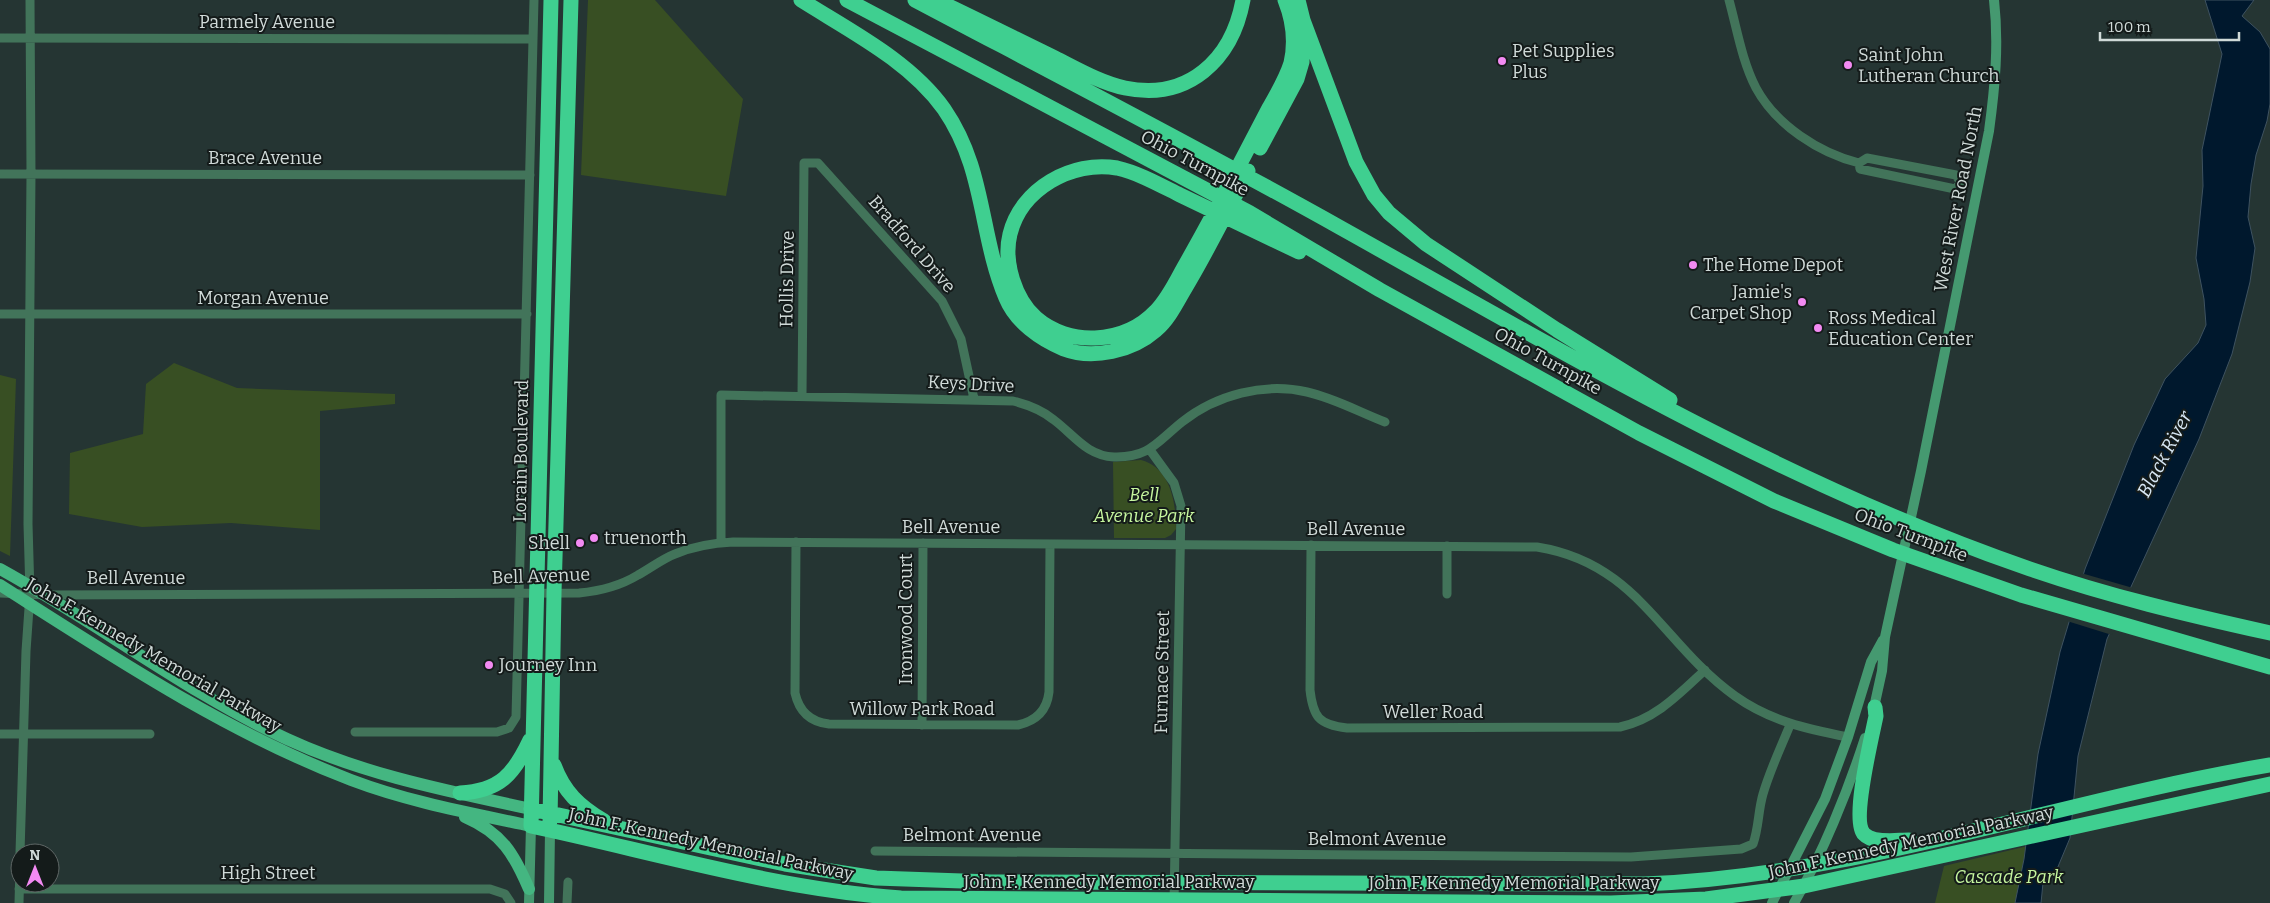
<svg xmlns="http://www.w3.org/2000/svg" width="2270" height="903" viewBox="0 0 2270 903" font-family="Bitter,serif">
  <rect width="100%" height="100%" fill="#253533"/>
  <!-- green -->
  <path fill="#384f23" d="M588 0H655L743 99 726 196 581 175Z
    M174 363 237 388 395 394V404L320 411V530L231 523 142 527 69 514 70 453 143 434 146 384Z
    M0 375 16 379 10 556 0 551Z
    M1141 460C1171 468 1176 503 1176 529L1171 535 1165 538H1114L1113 462Z
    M2044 842 2029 903H1935L1944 866Z"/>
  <!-- water -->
  <path fill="#00182d" stroke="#3e5260" d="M2205 0H2254L2242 16 2260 32 2270 49V104L2267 121 2256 155 2251 184 2248 217 2255 248 2250 282 2232 354 2199 439 2107 639 2078 756 2070 838 2057 869 2043 883 2041 903H2015L2024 859 2038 754 2060 652 2085 569 2134 445 2165 379 2198 343 2206 325 2204 299 2196 258 2203 186 2202 150 2222 54Z"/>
  <!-- pier -->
  <path fill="#253533" d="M2081 573 2133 588 2112 635 2067 621Z"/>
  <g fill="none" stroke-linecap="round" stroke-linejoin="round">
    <!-- street -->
    <path stroke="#42745a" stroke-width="9" d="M1729 0C1737 29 1742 61 1756 88 1776 125 1819 153 1859 163L1867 158 1956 175 1961 183 1955 189 1860 169 1859 163
      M0 38 533 39
      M0 174 530 175
      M0 314H527
      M802 396 804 163H818L942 301 961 339 974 399
      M1150 450 1174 483 1181 506 1174 903
      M721 542V395L1013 401C1029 405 1042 410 1054 420 1074 435 1087 456 1114 457 1149 458 1157 442 1182 422 1216 395 1264 382 1307 392 1334 398 1359 412 1385 422
      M796 542 795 693C799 711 810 722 829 724L1018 725C1036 721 1047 710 1049 692L1050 544
      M1311 545 1310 690C1313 717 1319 725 1347 728L1620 727C1656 719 1679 694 1705 670
      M1447 546V594
      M0 593 47 595 579 593C600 591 620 586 638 575 651 568 662 559 675 554 694 546 713 543 733 542L1537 547C1638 563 1661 643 1735 696 1770 721 1807 729 1848 737
      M922 725 923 543
      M355 732H497L509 728 516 717 534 0
      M0 734H150
      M875 851 1631 857 1741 849 1753 844C1759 827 1758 811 1763 794 1770 770 1781 747 1790 725
      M20 853 26 651 30 594 28 524 31 174 30 0
      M19 889H490L505 894 511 903
      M19 903 20 865
      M567 903 568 882"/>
    <!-- secondary -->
    <path stroke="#459970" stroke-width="10" d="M1873 712 1882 671 1885 637 1921 471 1989 131C1995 87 1999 44 1994 0
      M529 903 531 826
      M549 903 550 830
      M1772 903 1825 799 1848 737 1871 662 1883 640
      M1794 903C1822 855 1848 791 1865 738"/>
    <!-- primary -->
    <path stroke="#44b681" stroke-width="12" d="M0 569C98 623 186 692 287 739 365 775 448 791 531 809
      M0 585C113 657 226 732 351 780 409 802 470 813 531 826
      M465 817C502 833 514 854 529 889"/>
    <!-- highway -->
    <path stroke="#3fcf90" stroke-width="15" d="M551 0 531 826C653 852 775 889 901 898L1611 903 1706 899 1804 886 2270 784
      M801 0C850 31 910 61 944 109 986 170 979 234 1006 298 1016 322 1040 339 1064 349 1093 360 1132 351 1156 330 1168 320 1176 304 1184 290 1207 252 1227 211 1248 171
      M847 0 1250 213 1380 290 1639 433 1774 501 1893 550 2021 595 2270 667
      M915 0C1057 75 1200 149 1341 228 1565 353 1786 485 2030 569 2108 596 2189 615 2270 633
      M936 0C976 19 1016 39 1055 58 1077 69 1101 83 1125 88 1188 101 1232 60 1243 0
      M1285 0C1293 20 1296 41 1291 63 1286 79 1277 94 1269 108 1257 131 1245 154 1233 177 1217 208 1200 239 1183 269 1175 284 1167 300 1156 311 1140 328 1118 337 1095 338 1074 339 1052 332 1036 318 1015 299 1003 262 1010 234 1021 189 1072 160 1117 168 1139 173 1160 185 1180 195 1220 214 1260 233 1299 252
      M1298 0 1303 20 1356 162 1374 195 1389 213 1426 244 1557 330 1670 400
      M1260 148 1297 79 1302 62 1303 20
      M1875 707 1876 716C1872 736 1851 821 1864 834 1873 844 1896 840 1909 840
      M554 765C564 792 579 806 604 821
      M460 793C500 791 514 774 530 740
      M531 809 785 864 876 878 991 882 1644 884C1858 876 2060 800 2270 765
      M550 821 554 593 571 0"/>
  </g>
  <!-- markers -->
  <g fill="#f28af2" stroke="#141b1a" stroke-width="2">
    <circle cx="1502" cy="61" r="5"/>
    <circle cx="1848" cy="65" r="5"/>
    <circle cx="1693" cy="265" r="5"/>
    <circle cx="1802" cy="302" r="5"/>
    <circle cx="1818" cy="328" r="5"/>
    <circle cx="594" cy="538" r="5"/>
    <circle cx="580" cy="543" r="5"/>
    <circle cx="489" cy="665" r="5"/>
  </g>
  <g text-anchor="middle" stroke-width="4" stroke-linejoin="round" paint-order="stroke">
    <!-- street labels -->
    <g font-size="18" fill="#d0dad8" stroke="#141b1a">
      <text x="267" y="28">Parmely Avenue</text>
      <text x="265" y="164">Brace Avenue</text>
      <text transform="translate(1195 163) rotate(28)" y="6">Ohio Turnpike</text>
      <text transform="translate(1958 199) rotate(-79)" y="6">West River Road North</text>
      <text transform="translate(912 244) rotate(49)" y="6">Bradford Drive</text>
      <text transform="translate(787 279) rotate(-89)" y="6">Hollis Drive</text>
      <text x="263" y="304">Morgan Avenue</text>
      <text transform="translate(1548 361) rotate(29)" y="6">Ohio Turnpike</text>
      <text transform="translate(971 384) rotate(3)" y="6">Keys Drive</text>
      <text transform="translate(521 451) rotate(-89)" y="6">Lorain Boulevard</text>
      <text x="951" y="533">Bell Avenue</text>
      <text x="1356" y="535">Bell Avenue</text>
      <text transform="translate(1911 535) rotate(21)" y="6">Ohio Turnpike</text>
      <text transform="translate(541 576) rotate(-2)" y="6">Bell Avenue</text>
      <text x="136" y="584">Bell Avenue</text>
      <text transform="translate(906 619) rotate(-90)" y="6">Ironwood Court</text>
      <text transform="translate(154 655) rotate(30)" y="6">John F. Kennedy Memorial Parkway</text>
      <text transform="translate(1162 672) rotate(-89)" y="6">Furnace Street</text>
      <text x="922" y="715">Willow Park Road</text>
      <text x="1433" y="718">Weller Road</text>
      <text x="972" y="841">Belmont Avenue</text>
      <text x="1377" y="845">Belmont Avenue</text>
      <text transform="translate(1911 842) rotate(-12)" y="6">John F. Kennedy Memorial Parkway</text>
      <text transform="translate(711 844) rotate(12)" y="6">John F. Kennedy Memorial Parkway</text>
      <text x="268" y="879">High Street</text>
      <text x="1109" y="888">John F. Kennedy Memorial Parkway</text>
      <text x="1514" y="889">John F. Kennedy Memorial Parkway</text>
    </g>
    <!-- poi labels -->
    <g font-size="18" fill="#d0dad8" stroke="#141b1a" text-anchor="start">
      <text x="1512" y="57">Pet Supplies<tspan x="1512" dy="21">Plus</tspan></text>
      <text x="1858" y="61">Saint John<tspan x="1858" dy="21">Lutheran Church</tspan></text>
      <text x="1703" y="271">The Home Depot</text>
      <text x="1792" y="298" text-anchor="end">Jamie's<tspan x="1792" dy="21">Carpet Shop</tspan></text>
      <text x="1828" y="324">Ross Medical<tspan x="1828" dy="21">Education Center</tspan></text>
      <text x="604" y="544">truenorth</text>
      <text x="570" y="549" text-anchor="end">Shell</text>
      <text x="499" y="671">Journey Inn</text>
    </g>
    <!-- park labels -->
    <g font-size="18" font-style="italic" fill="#c6f69f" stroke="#141b1a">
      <text x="1144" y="501">Bell<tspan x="1144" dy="21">Avenue Park</tspan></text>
      <text x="2009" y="883">Cascade Park</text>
    </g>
    <!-- water labels -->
    <g font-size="19" font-style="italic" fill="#d7e7f4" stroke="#141b1a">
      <text transform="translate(2164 454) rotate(-62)" y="7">Black River</text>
    </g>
  </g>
  <!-- north arrow -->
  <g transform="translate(35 868)"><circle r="24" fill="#141b1a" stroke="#5f6766"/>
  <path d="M0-4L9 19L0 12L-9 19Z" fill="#f28af2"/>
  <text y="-8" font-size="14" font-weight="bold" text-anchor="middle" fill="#d0dad8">N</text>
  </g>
  <!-- scale -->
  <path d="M2100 32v8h139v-8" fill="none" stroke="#d0dad8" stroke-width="2.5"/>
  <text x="2108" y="32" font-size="15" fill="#d0dad8" stroke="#141b1a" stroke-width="4" paint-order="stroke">100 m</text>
</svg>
